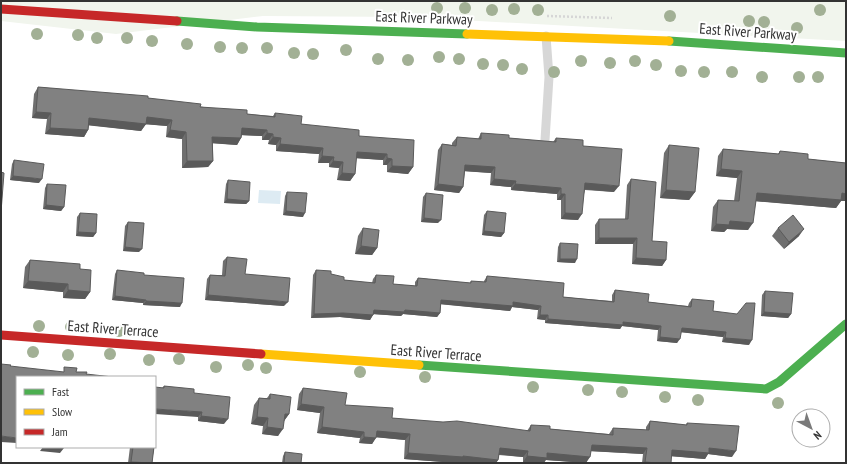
<svg xmlns="http://www.w3.org/2000/svg" width="847" height="464" viewBox="0 0 847 464" font-family="'PT Sans Narrow',sans-serif">
  <rect width="100%" height="100%" fill="#fff"/>
  <!-- green -->
  <path fill="#f1f5ed" d="M1 1H846V41L405 17 263 16 116 34 1 21Z"/>
  <!-- water -->
  <path fill="#ddebf3" d="M259 190 281 191 280 204 258 203Z"/>
  <g fill="none" stroke-linecap="round" stroke-linejoin="round">
    <!-- path -->
    <path stroke="#d6d6d6" stroke-width="2.5" stroke-dasharray="2 2" stroke-linecap="butt" d="M547 16 612 18"/>
    <!-- lane -->
    <path stroke="#d7d7d7" stroke-width="9" d="M545 140 549 77 546 36"/>
    <!-- fast -->
    <path stroke="#4caf50" stroke-width="9" d="M177 21 257 27 467 34
      M669 41 846 53
      M419 365 766 389 779 382 846 324"/>
    <!-- slow -->
    <path stroke="#ffc107" stroke-width="9" d="M467 34 669 41
      M261 354 419 365"/>
    <!-- jam -->
    <path stroke="#c62828" stroke-width="9" d="M1 9 177 21
      M1 335 261 354"/>
  </g>
  <!-- trees -->
  <g fill="#a2b095">
    <circle cx="437" cy="8" r="6"/>
    <circle cx="465" cy="8" r="6"/>
    <circle cx="514" cy="9" r="6"/>
    <circle cx="492" cy="10" r="6"/>
    <circle cx="538" cy="10" r="6"/>
    <circle cx="820" cy="10" r="6"/>
    <circle cx="670" cy="16" r="6"/>
    <circle cx="749" cy="21" r="6"/>
    <circle cx="764" cy="22" r="6"/>
    <circle cx="797" cy="28" r="6"/>
    <circle cx="37" cy="34" r="6"/>
    <circle cx="78" cy="35" r="6"/>
    <circle cx="97" cy="38" r="6"/>
    <circle cx="127" cy="38" r="6"/>
    <circle cx="152" cy="41" r="6"/>
    <circle cx="187" cy="44" r="6"/>
    <circle cx="220" cy="47" r="6"/>
    <circle cx="242" cy="48" r="6"/>
    <circle cx="267" cy="48" r="6"/>
    <circle cx="346" cy="50" r="6"/>
    <circle cx="294" cy="53" r="6"/>
    <circle cx="313" cy="54" r="6"/>
    <circle cx="439" cy="57" r="6"/>
    <circle cx="378" cy="59" r="6"/>
    <circle cx="459" cy="59" r="6"/>
    <circle cx="408" cy="60" r="6"/>
    <circle cx="581" cy="61" r="6"/>
    <circle cx="635" cy="61" r="6"/>
    <circle cx="610" cy="63" r="6"/>
    <circle cx="483" cy="64" r="6"/>
    <circle cx="503" cy="65" r="6"/>
    <circle cx="656" cy="65" r="6"/>
    <circle cx="522" cy="69" r="6"/>
    <circle cx="681" cy="71" r="6"/>
    <circle cx="554" cy="72" r="6"/>
    <circle cx="704" cy="72" r="6"/>
    <circle cx="732" cy="72" r="6"/>
    <circle cx="762" cy="77" r="6"/>
    <circle cx="799" cy="77" r="6"/>
    <circle cx="818" cy="77" r="6"/>
    <circle cx="39" cy="326" r="6"/>
    <circle cx="71" cy="327" r="6"/>
    <circle cx="119" cy="331" r="6"/>
    <circle cx="33" cy="352" r="6"/>
    <circle cx="110" cy="354" r="6"/>
    <circle cx="68" cy="355" r="6"/>
    <circle cx="179" cy="359" r="6"/>
    <circle cx="149" cy="360" r="6"/>
    <circle cx="248" cy="365" r="6"/>
    <circle cx="216" cy="367" r="6"/>
    <circle cx="266" cy="368" r="6"/>
    <circle cx="360" cy="372" r="6"/>
    <circle cx="425" cy="377" r="6"/>
    <circle cx="533" cy="387" r="6"/>
    <circle cx="588" cy="390" r="6"/>
    <circle cx="622" cy="392" r="6"/>
    <circle cx="665" cy="397" r="6"/>
    <circle cx="698" cy="400" r="6"/>
    <circle cx="778" cy="403" r="6"/>
  </g>
  <!-- wall -->
  <path fill="#6f6f6f" d="M38 87 148 98 247 114 273 116 275 113 301 124 359 136 413 167 408 174 387 172V165H383V160L356 158 355 174 350 181 337 180 339 168 329 167V163H318L319 154 276 151V145L268 144 269 140H262V136L242 135 241 138 237 145 213 143V161L208 167 182 168V139L166 137 167 126 146 124 141 131 89 125 88 130 84 137 45 134 47 119 32 118 34 94Z
    M481 133 509 138 553 142 556 138 583 146 614 192 585 190 578 220 561 219V200H557V194L511 190V187L490 185 491 173 465 171 463 187 459 193 434 190 438 150 442 144 452 145V143L457 137 478 139Z
    M669 145 695 192 689 200 660 198 664 153Z
    M723 149 778 154 780 151 808 159 846 163V201H841L836 208 756 201 748 230 727 229 724 232 711 231 713 207 718 200 734 201 737 178 716 176 718 156Z
    M14 160 39 183 10 180 12 164Z
    M631 179 652 241 666 260 662 266 632 264 633 244H595V225L599 219H625L627 185Z
    M228 180 249 201 246 204 224 203 226 184Z
    M47 184 64 207 61 211 43 209 45 188Z
    M287 192 303 217 283 215 285 196Z
    M426 193 438 223 421 222 423 197Z
    M487 211 504 233 501 237 482 235 484 215Z
    M80 213 96 233 93 237 76 236 77 217Z
    M128 222 139 252 123 251 125 226Z
    M363 228 377 248 372 255 355 254 358 236Z
    M778 228 799 236 784 249 772 236Z
    M560 243 575 263 557 262 558 247Z
    M227 257 245 274 284 306 205 300 207 279 210 275H222L223 261Z
    M30 260 80 269 90 292 85 299 63 298V292L23 288 25 267Z
    M117 270 144 275 180 307 143 305V303L112 300 115 274Z
    M316 270 331 274 344 280 372 283 373 279 376 275 393 284 415 286V282L418 278 470 283 471 281 484 282V281L487 276 563 297 612 301V295L615 290 648 302 688 306 689 303 692 299 713 311 749 345 722 342 723 337 681 332 677 343 657 341 658 330 622 326 620 329 545 323V320L537 319 538 310 512 307 510 311 441 304 440 313 437 317 403 314 401 316 374 314 373 315 370 320 340 317 311 318 313 275Z
    M765 291 791 314 788 318 761 316 762 295Z
    M164 386 194 393 224 424 198 421V417L162 388Z
    M303 388 345 405 392 418 527 431 531 425 550 429 609 434 613 428 646 430V427L650 421 686 425 687 423 732 457 708 454 705 459 671 456V463H642L643 454 591 451 586 463 546 460 523 462V457L499 455 498 460 496 463H471L460 462 459 463H456L404 459 405 440 376 437 372 444 359 443 360 438 317 433 320 413 297 410 299 394Z
    M270 394 289 414 284 421 278 436 262 434 263 426 251 424 254 405 259 398H267Z
    M130 447H154L152 463H128Z
    M285 452 301 463H282L283 456Z"/>
  <!-- shaded-wall -->
  <path fill="#5a5a5a" d="M36 112 51 113 47 119 32 118Z
    M147 117 172 120 167 126 142 124Z
    M89 118 146 124 141 131 85 125Z
    M50 128 88 130 84 137 45 134Z
    M242 128 267 130 262 136 238 135Z
    M170 130 186 132 182 139 166 137Z
    M267 133 273 134 269 140H262Z
    M212 137 241 138 237 145 208 143Z
    M273 137 281 138 276 145 268 144Z
    M280 144 323 148 319 154 276 151Z
    M357 152 387 154 383 160 353 158Z
    M322 156 334 157 329 163H318Z
    M387 158 392 159 387 165H383Z
    M187 161H213L208 167 182 168Z
    M333 161 343 162 339 168 329 167Z
    M465 165 495 167 491 173 461 171Z
    M392 166 413 167 408 174 387 172Z
    M721 169 742 171 737 178 716 176Z
    M342 173 355 174 350 181 337 180Z
    M13 176 42 179 39 183 10 180Z
    M494 179 516 181 511 187 490 185Z
    M585 183 619 186 614 192 581 189Z
    M438 184 463 187 459 193 434 190Z
    M515 184 561 188 557 194 511 190Z
    M666 190 695 192 689 200 660 198Z
    M757 193H842L846 194V201H841L836 208 752 201Z
    M561 194H565L561 200H557Z
    M227 199 249 201 246 204 224 203Z
    M46 205 64 207 61 211 43 209Z
    M286 211 305 213 303 217 283 215Z
    M565 213 582 214 578 220 561 219Z
    M424 218 441 220 438 223 421 222Z
    M730 221 753 223 748 230 727 229 724 232 711 231 716 224Z
    M804 229 799 236 784 249 789 242Z
    M484 231 504 233 501 237 482 235Z
    M78 232 96 233 93 237 76 236Z
    M599 238H637L633 244H595Z
    M361 246 377 248 372 255 355 254Z
    M125 247 142 249 139 252 123 251Z
    M636 258 666 260 662 266 632 264Z
    M560 259H577L575 263 557 262Z
    M28 281 68 284 63 292 23 288Z
    M68 290 90 292 85 299 63 298Z
    M208 295 288 302 284 306 205 300Z
    M115 296 146 300 143 303 112 300Z
    M441 300 513 302 541 306 538 310 512 307 510 311 438 304Z
    M146 301 182 303 180 307 143 305Z
    M374 310H405L440 313 437 317 403 314 401 316 371 314Z
    M764 312 791 314 788 318 761 316Z
    M343 313 373 315 370 320 340 317 311 318 314 314Z
    M540 315H548L545 320 537 319Z
    M548 319 623 322 661 326 658 330 622 326 620 329 545 323Z
    M682 328 726 332 723 337 679 332Z
    M660 337 680 339 677 343 657 341Z
    M725 338 752 340 749 345 722 342Z
    M301 404 324 407 320 413 297 410Z
    M155 409 202 412 198 417 155 414Z
    M285 414H289L284 421Z
    M201 416 228 419 224 424 198 421Z
    M257 417 268 418 263 426 251 424Z
    M267 427 283 429 278 436 262 434Z
    M322 427 364 432 360 438 317 433Z
    M377 431 410 434 405 440 373 437Z
    M1 436 17 438V443L1 442Z
    M364 437 376 438 372 444 359 443Z
    M592 445 647 448 643 454 587 451Z
    M43 447H58L64 448 60 453 40 451Z
    M500 448 528 451 523 457 495 454Z
    M709 448 736 451 732 457 708 454 705 459 668 456 672 450Z
    M408 453 463 456 498 460 496 463H471L460 462 459 463H456L404 459Z
    M547 453 590 457 586 463 546 460 544 463H531L523 462 527 456Z
    M645 462 657 463H644Z"/>
  <!-- building -->
  <path fill="#818181" stroke="#5a5a5a" d="M38 87 148 96V98L201 104 200 107 247 110V114L275 117V113L302 116 301 124 359 130V136L414 140 413 167 392 166V159L387 158V154L357 152 355 174 342 173 343 162 333 161 334 157 322 156 323 148 280 144 281 138 273 137V134L267 133V130L242 128 241 138 212 137 213 161H187L186 132 170 130 172 120 147 117 146 124 89 118 88 130 50 128 51 113 36 112Z
    M481 133 509 135V138L556 142V138L583 140V146L622 149 619 186 585 183 582 214 565 213V194H561V188L515 184 516 181 494 179 495 167 465 165 463 187 438 184 442 144 456 146 457 137 481 139Z
    M669 145 699 148 695 192 666 190Z
    M723 149 779 154 780 151 808 154V159L846 163V194L842 193 841 200 757 193 753 223 730 221 729 225 716 224 718 200 739 201 742 171 721 169Z
    M14 160 44 164 42 179 13 176Z
    M1 172 4 173 1 212Z
    M631 179 656 182 652 241 667 242 666 260 636 258 637 238H599V219H628Z
    M228 180 250 182 249 201 227 199Z
    M47 184 66 185 64 207 46 205Z
    M287 192 307 193 305 213 286 211Z
    M426 193 443 195 441 220 424 218Z
    M487 211 506 213 504 233 484 231Z
    M80 213 97 214 96 233 78 232Z
    M793 215 804 229 789 242 778 228Z
    M128 222 144 223 142 249 125 247Z
    M363 228 379 230 377 248 361 246Z
    M560 243 578 244 577 259H560Z
    M227 257 247 259 245 274 290 278 288 302 208 295 210 275 225 276Z
    M30 260 80 264V269L91 270 90 292 68 290V284L28 281Z
    M117 270 144 273V275L184 278 182 303 146 301V300L115 296Z
    M316 270 331 271V274L344 277V280L375 283 376 275 394 276 393 284 417 286 418 278 471 283V281L486 282 487 276 564 283 563 297 614 302 615 290 649 294 648 302 691 307 692 299 714 301 713 311 737 314 746 303H755L752 340 725 338 726 332 682 328 680 339 660 337 661 326 623 322V325L548 319V315H540L541 306 513 302V306L441 300 440 313 405 310 404 312 374 310 373 315 343 313 314 314Z
    M765 291 793 293 791 314 764 312Z
    M1 364 11 365 10 366 64 372V367L77 368 76 372H87L86 374 113 377H17V438L1 436Z
    M164 386 194 389V393L230 397 228 419 201 416 202 412 155 409V387L164 388Z
    M303 388 347 393 345 405 393 408 392 418 443 422 457 421 530 431 531 425 550 426V429L613 435V428L649 430 650 421 687 425V423L739 426 736 451 709 448V453L672 450 671 463H657L645 462 647 448 592 445 590 457 547 453V458L527 456 528 451 500 448 498 460 463 456V457L408 453 410 434 377 431 376 438 364 437V432L322 427 324 407 301 404Z
    M270 394 291 397 289 414H285L283 429 267 427 268 418 257 417 259 398 270 399Z
    M133 447H154L152 463 131 462Z
    M285 452 302 454 301 463H284Z"/>
  <g text-anchor="middle" stroke-width="4" stroke-linejoin="round" paint-order="stroke">
    <!-- street labels -->
    <g font-size="15" fill="#333" stroke="#fff">
      <text transform="translate(424 18) rotate(2)" y="5">East River Parkway</text>
      <text transform="translate(748 32) rotate(4)" y="5">East River Parkway</text>
      <text transform="translate(113 329) rotate(4)" y="5">East River Terrace</text>
      <text transform="translate(436 353) rotate(4)" y="5">East River Terrace</text>
    </g>
  </g>
  <!-- border -->
  <rect width="847" height="464" fill="none" stroke="#333333" stroke-width="4"/>
  <!-- legend -->
  <rect x="16" y="376" width="140" height="72" fill="#ffffff" stroke="#adadad"/>
  <rect x="24" y="389" width="20" height="6" fill="#4caf50" stroke="#adadad"/>
  <text x="52" y="396" font-size="12" fill="#333333">Fast</text>
  <rect x="24" y="409" width="20" height="6" fill="#ffc107" stroke="#adadad"/>
  <text x="52" y="416" font-size="12" fill="#333333">Slow</text>
  <rect x="24" y="429" width="20" height="6" fill="#c62828" stroke="#adadad"/>
  <text x="52" y="436" font-size="12" fill="#333333">Jam</text>
  <!-- north arrow -->
  <g transform="translate(811 428) rotate(139)"><circle r="19" fill="#ffffff" stroke="#adadad"/>
  <path d="M0-3L7 15L0 10L-7 15Z" fill="#7a7a7a"/>
  <text y="-6" font-size="11" font-weight="bold" text-anchor="middle" fill="#333333">N</text>
  </g>
</svg>
